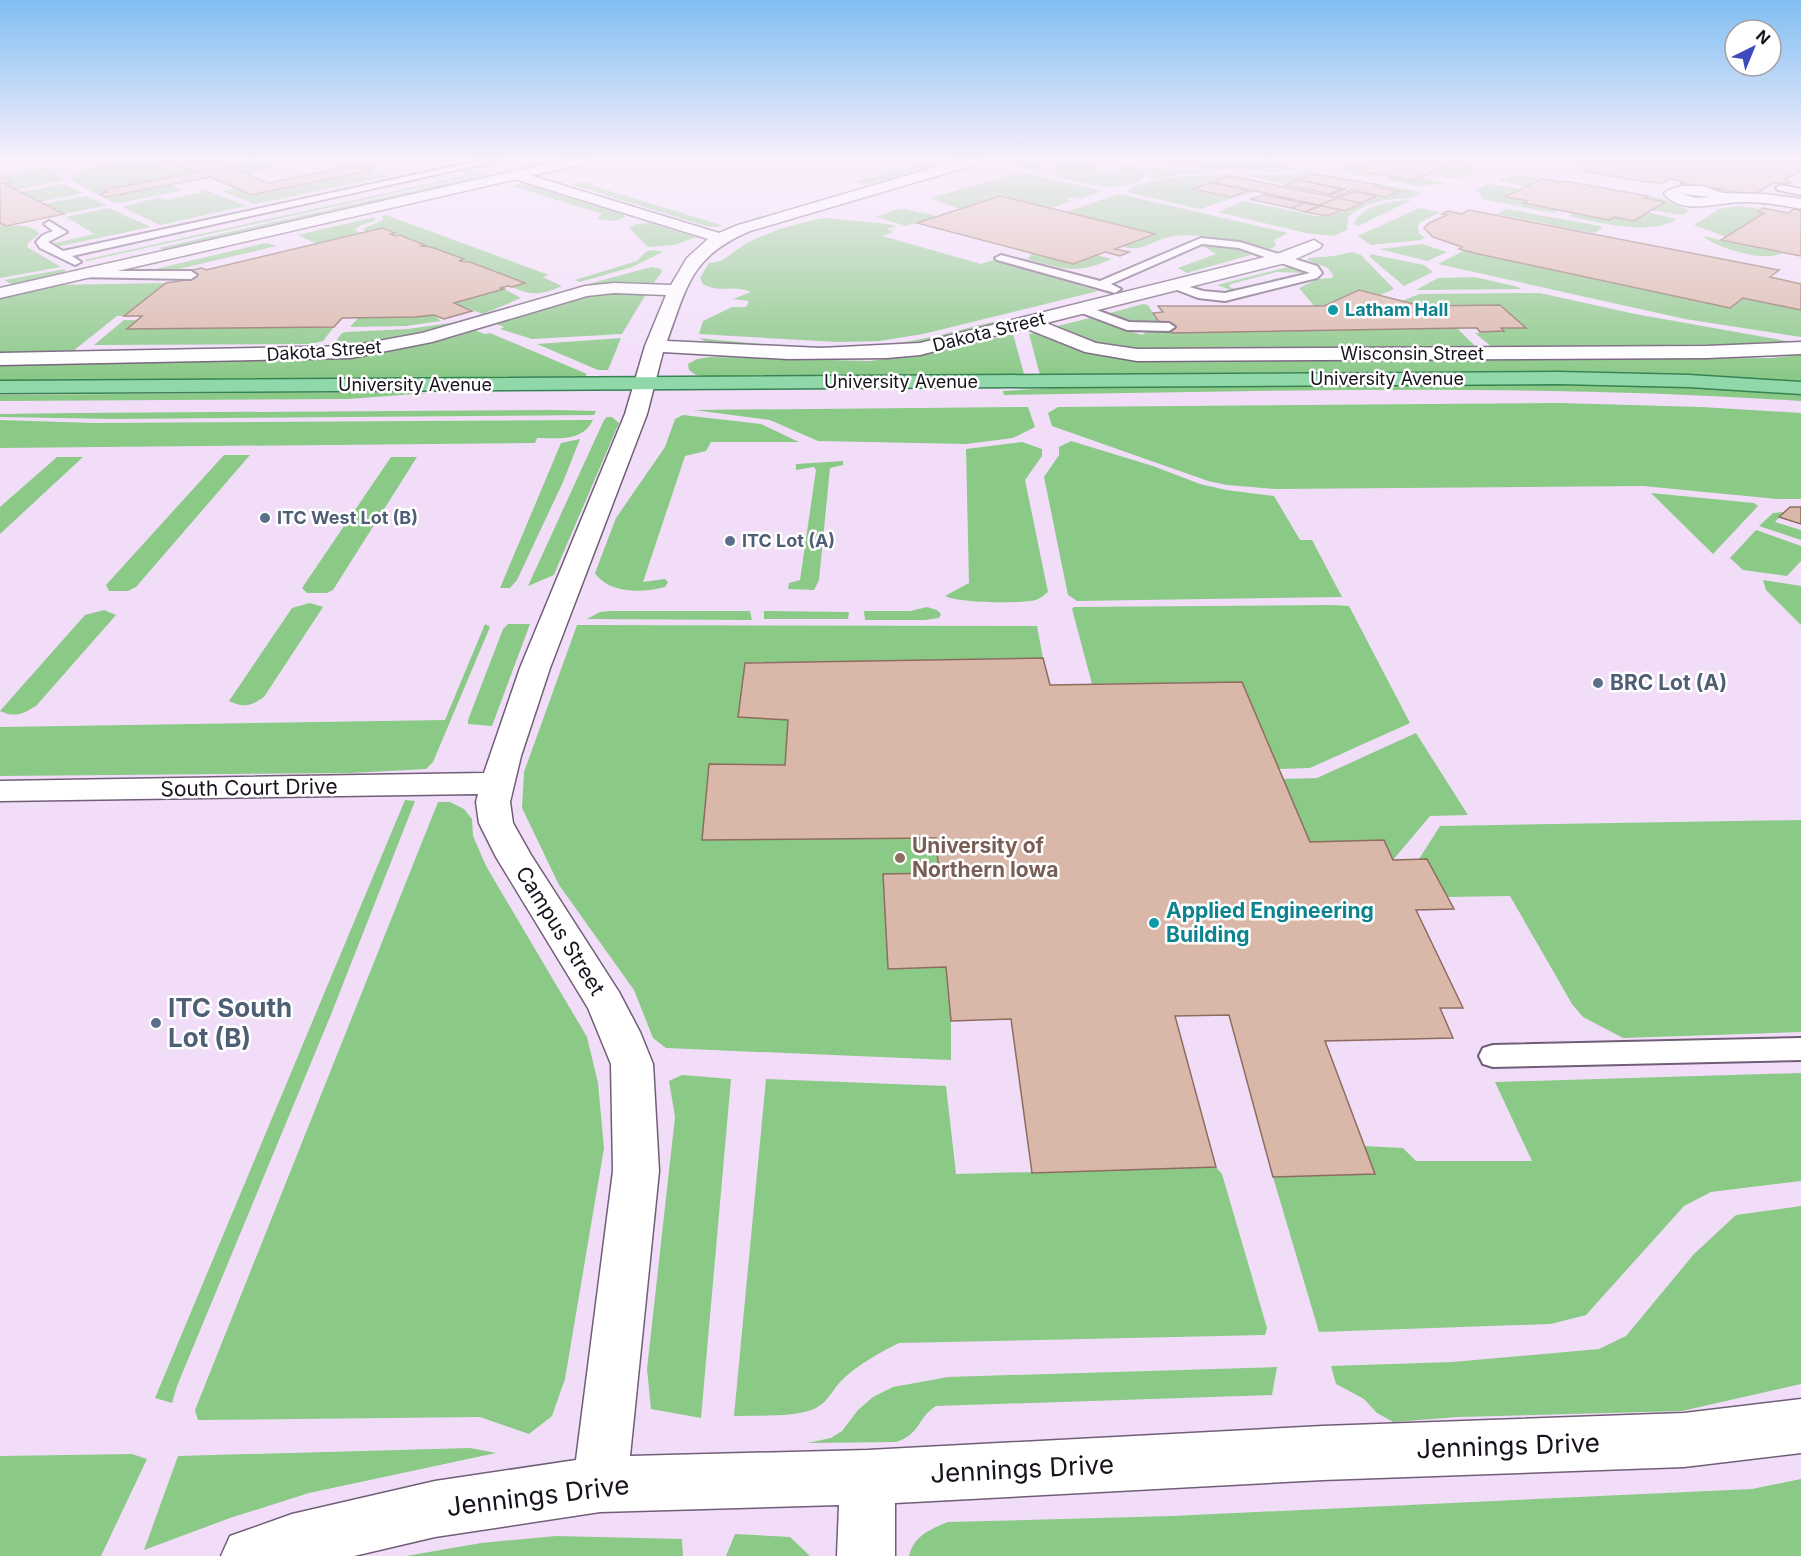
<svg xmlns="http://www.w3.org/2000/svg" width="1801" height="1556" viewBox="0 0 1801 1556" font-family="Inter,sans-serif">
  <rect width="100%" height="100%" fill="#f2ddf9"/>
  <!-- green -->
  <path fill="#8bc987" d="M118 160 170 161 197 172 104 190 108 192 96 194 71 180C78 166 103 164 118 160Z
    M212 160H259L277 167 248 175 240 171 243 170Z
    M998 160 1039 161 1048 173 996 162Z
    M1146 160H1267L1302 169 1272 172 1154 165 1148 164Z
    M1360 160H1382L1358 170 1379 175 1367 177 1335 170Z
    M1058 161 1094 163 1096 172 1119 173 1121 165 1141 167 1144 172 1142 180C1107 193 1093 184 1059 177L1051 163Z
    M920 163 935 166 865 185 854 182Z
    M1454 163 1472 166 1478 170 1457 179 1426 175Z
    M45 167 56 172 63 180 17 190 3 183 10 181 0 176Z
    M1152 168 1216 171 1219 172 1181 174 1151 180Z
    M372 170 389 176 255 204 221 191 237 188 252 195Z
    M470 170 482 174 87 261 84 260 467 175 461 172Z
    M1021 172 1102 191 1080 199 1072 197 1066 199 1072 201 1051 208 1000 196 960 209 930 198Z
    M1309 172 1363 181 1358 183 1314 174 1286 185 1237 173 1279 175Z
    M487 174 490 177 166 251 159 248Z
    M1229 174 1234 177 1229 176 1215 182 1239 188 1195 189 1230 197 1247 189 1255 191 1200 209 1131 193 1127 190C1156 175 1197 176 1229 174Z
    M1516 175 1565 181 1560 183 1542 179 1526 187 1498 180Z
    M1390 177 1412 181 1422 177 1447 184 1416 186 1388 180Z
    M577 182 590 183 594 186 724 226 709 227 570 184Z
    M522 183 623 214 625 217 615 221 597 219 602 214 512 186Z
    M1375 183 1421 192C1414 200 1403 198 1393 199 1377 201 1361 206 1348 217L1347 230 1334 236 1306 233 1218 212 1243 201 1316 216H1327L1345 211 1378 196 1385 197 1398 192 1376 187 1379 185 1373 184Z
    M63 184 83 193 39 202 20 192Z
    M1489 184 1521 189 1506 197 1559 210 1553 213 1482 199 1481 194 1475 190Z
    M171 185 183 190 120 203 112 202 103 197Z
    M203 189 246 206 160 225 122 207 160 197 165 200 202 192 199 190Z
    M1119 194 1288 233 1274 240 1276 246 1270 249C1238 247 1207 232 1174 236 1153 239 1142 254 1121 246L1153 233 1066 212Z
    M86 196 107 205 64 214 43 204Z
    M1648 196 1663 199 1690 211 1682 215 1651 210 1664 202 1644 198Z
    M1412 200 1358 226 1354 224C1363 203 1393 201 1412 200Z
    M1738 206 1761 209 1758 212 1764 213 1735 233 1726 237 1694 225 1719 209Z
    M109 208 151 227 60 246 51 244 95 234 66 217Z
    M1419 208 1440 212 1418 224 1419 233 1425 238 1421 240 1371 245 1358 236Z
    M905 209 936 216 906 226 876 217 895 210Z
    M1506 209 1600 226 1603 228 1594 233 1496 214Z
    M1647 212 1677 219C1649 237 1599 222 1568 216L1573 213 1614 217Z
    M386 215 549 275 543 277 562 286C541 295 532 296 512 287L524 283 470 262 459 261 463 259 431 247 420 246 424 244 400 235 391 234 394 233 367 232 362 229 383 220 382 216Z
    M375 217 374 221 361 225 355 230 360 233 317 244 298 235Z
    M825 218 888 224 897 226 887 229 893 232 882 236 981 264 993 260 1098 291 923 334 879 341 838 342 699 334 703 321 732 307H746L749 301 733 299 751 292C735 284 720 294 703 284L700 278 709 263C727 262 727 255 741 247 763 233 800 222 825 218Z
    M0 223C13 229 30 221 39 234L28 243 27 247 61 267 0 278Z
    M650 223 653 224 696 237 675 245 648 247 629 228 637 224Z
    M1702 236 1782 253C1764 263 1718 248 1702 236Z
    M266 243 277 246 170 271 143 272Z
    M1216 244 1254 254 1187 273 1178 268 1216 254 1203 246Z
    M1422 244 1447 252 1427 261 1379 249Z
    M655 250 663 252 632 267 580 282 575 280 637 261 647 251Z
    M1465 250 1729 308 1743 298 1801 310V337L1685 319 1438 264Z
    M1352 252 1361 255 1394 289 1380 295 1359 290 1324 306 1315 307 1299 288 1318 279 1332 278 1333 275 1328 268 1308 260V258L1334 256Z
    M1032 254 1073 264 1097 255 1112 259C1075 275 1065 269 1027 259Z
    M1370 254 1424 265 1433 272 1404 286 1370 257Z
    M1292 266 1307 273 1277 272 1231 284 1229 287 1240 290 1236 292 1217 285Z
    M651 267 661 269 662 272 652 285 581 286Z
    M65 269V272L15 286 4 280Z
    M1475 277 1518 287 1521 289 1416 290 1438 278Z
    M166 283 124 316H117L68 355 0 356V297L55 285Z
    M504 289 521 298 483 314 454 303Z
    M613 292 646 294 622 334 532 339 500 329 504 327 494 323 586 296Z
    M1540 293 1635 314 1792 342 1765 346 1493 348 1475 333 1503 331 1501 328H1524L1500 305 1421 306 1402 301 1419 294Z
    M1143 304 1148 305 1159 322 1133 323 1106 314Z
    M434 315 441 321 406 326 350 327 358 318 415 317Z
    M1090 318 1142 335 1146 332 1457 328 1477 348 1140 350 1104 345 1057 326Z
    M124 320H138L129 329 334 327 323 341 310 344 94 345Z
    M457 322 463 323 452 328 328 351 342 333 346 332 408 329Z
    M993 322 995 324 912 344 830 349 708 343 699 338C764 345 833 351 898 343 930 339 961 329 993 322Z
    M471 329 485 334 490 333 587 374 584 378 0 382V362L286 359Z
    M1036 333C1072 349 1105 360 1146 361L1384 360 1406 356 1420 360 1771 358 1801 355V383C1548 364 1294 374 1040 375L1029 334Z
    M1013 334 1024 374 1021 375 712 377 696 375 689 370 688 364 697 359 710 357 870 361 929 353Z
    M621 338 608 370H598L537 344Z
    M1560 383 1700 387 1801 394V401C1536 383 1269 391 1004 395L1003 391 1066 387Z
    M403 392 428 393 348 399 0 401V395Z
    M1560 403 1701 407 1801 413V499H1777L1643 486 1275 489 1227 485 1208 481 1052 426 1048 413 1058 407Z
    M1028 407 1035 427 1013 438 966 444 818 441 770 420 694 410Z
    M555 410 596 411 594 415 115 419 0 417V414L74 413Z
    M683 415 761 424 799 442H711L706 451 685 456 643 582 665 579 668 582 665 587C643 593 609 594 595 573L616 518 665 447 675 419Z
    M607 417H612L619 423 558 565 554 575 528 586 604 420Z
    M0 420 94 423 593 420C582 442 559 438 537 438L535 443 0 448Z
    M580 439 563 482 517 580 510 588H500L561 443Z
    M1071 441 1153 466 1200 484 1226 490 1274 496 1300 540H1312L1342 597 1077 601 1068 595 1044 477 1059 455V447Z
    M1022 442 1042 449V456L1025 480 1048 592C1044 595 1041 598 1036 600 1019 604 959 603 945 596L969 583 966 449Z
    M224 455H250L136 587 128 591H109L106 585Z
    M57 457H83L0 534V507Z
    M391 457H417L333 590 327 593H307L302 588Z
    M843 461V465L830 468 819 580 814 590 788 589 789 583 800 580 816 470 814 467 796 470V464Z
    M1651 493 1754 503 1758 506 1713 554Z
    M1784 512 1775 522 1801 530V540L1759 526 1773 513Z
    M1756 530 1801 546V561L1787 576 1743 570 1730 558Z
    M1763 580 1801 586V625L1766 590Z
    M310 603 323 607 264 697C251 706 243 708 229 701L292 608Z
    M1331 605 1349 606 1410 723 1310 768 1279 769 1242 682 1092 684 1072 609 1074 607Z
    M927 607 937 610 941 614 939 618 925 620H865L864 611H910Z
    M104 610 116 615 36 706C23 714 14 718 0 711L85 615Z
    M609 611H750L752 620 587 619 600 612Z
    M764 611 849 612 848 619H764Z
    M485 624 490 627 433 762 426 769 350 773 0 776V727L445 720Z
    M508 624H530L492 726 468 724V720L503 629Z
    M577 625 1037 626 1043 658 745 663 738 716 788 720 785 765 702 840 936 838 939 873 883 875 888 969 946 967 951 1020V1060L666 1048 653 1038 634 990 559 885 522 808 524 772Z
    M1416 733 1468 815 1430 816 1393 860 1310 842 1283 779 1317 778Z
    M405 800 415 801 330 1017 177 1386 172 1403 155 1398Z
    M438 802H450L464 809 472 819 473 836 486 866 587 1037 598 1083 604 1148 565 1379 552 1416 529 1434 480 1417 198 1420 195 1410Z
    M1801 820V1032L1623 1038 1583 1017 1572 1004 1510 896 1447 897 1419 859 1440 826Z
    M1801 1073V1181L1711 1192 1684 1206 1586 1315 1551 1324 1319 1332 1273 1177 1374 1174 1364 1146 1403 1148 1416 1161H1532L1495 1082Z
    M682 1075 731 1079 701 1418 651 1409 647 1369 675 1117 669 1081Z
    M766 1079 946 1086 956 1174 1216 1167 1222 1174 1267 1328 1265 1335 899 1343C879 1353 861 1363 844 1378 834 1387 829 1401 816 1408 795 1418 757 1415 734 1416Z
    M1801 1206V1384L1682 1411 1458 1417 1393 1422 1377 1413 1364 1399 1336 1384 1331 1366 1452 1362 1599 1349 1626 1336 1694 1254 1736 1215Z
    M1277 1367 1272 1395 936 1406C917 1418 921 1434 896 1442L807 1443 831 1438 842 1431 858 1410 873 1397 893 1387 948 1377Z
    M470 1448 496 1453 309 1493 230 1518 144 1550 178 1456Z
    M132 1454 147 1459 101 1556H0V1456Z
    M1801 1479V1556H909C914 1536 930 1529 948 1522L1172 1516 1752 1489Z
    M735 1534 790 1537 810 1556H726Z
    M556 1536 682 1539 683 1556H406L481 1543Z"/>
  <!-- building -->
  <path fill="#dab8a9" stroke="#8c6d60" stroke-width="1.5" d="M163 160H212L244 171H240L269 183 362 163 373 167 366 168 372 170 252 195 210 177 106 197 99 194 108 192 103 190 197 172Z
    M1382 160H1460L1412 181 1357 170Z
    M1568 160H1801V171L1785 179 1793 183H1773L1754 195 1680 183 1684 182 1670 179 1663 183 1646 182 1582 171 1596 164 1586 162 1582 165Z
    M1314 174 1373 184 1380 185 1376 187 1399 191 1385 197 1352 190 1335 197 1328 196 1345 189 1299 180Z
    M0 176 11 182 3 183 64 214 6 226 0 223Z
    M1229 176 1236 177 1338 198 1319 205 1213 182Z
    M1542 179 1560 183 1565 181 1648 196 1644 198 1665 202 1634 221 1614 217 1609 220 1524 203 1527 201 1505 197Z
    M1298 180 1341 189 1329 194 1286 185Z
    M1211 183 1239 188 1247 191 1230 197 1193 189Z
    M1353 192 1376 196 1361 203 1338 198Z
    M1264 195 1304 203 1291 208 1250 199Z
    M1000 196 1058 210 1155 234 1115 249 1129 252 1120 256 1105 252 1073 264 917 223Z
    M1338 198 1361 203H1363L1345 211 1319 205Z
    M1304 203 1318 206 1305 212 1291 208Z
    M1321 206 1342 210 1327 216 1305 212Z
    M1763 208 1788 213 1794 209 1801 210V256L1721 240 1764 213 1757 212Z
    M1469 210 1779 270 1770 277 1801 284V310L1743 298 1730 308 1474 253 1459 249 1462 247 1433 237 1424 228 1429 223 1447 215 1442 214 1448 211 1462 214Z
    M382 228 395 233 391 234 395 236 400 235 425 245 420 246 431 247 464 259 459 261 470 262 525 283 512 287 508 286 500 288 504 289 454 303 472 311 444 319 434 315 415 317 342 318 334 327 127 329 142 316H124L166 283 186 280 195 272 192 270 202 268 206 270Z
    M1359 290 1421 306 1500 305 1526 328H1501L1504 331 1480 332 1477 328H1464L1172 333 1167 322H1159L1153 313 1163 312 1158 306H1324Z
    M1790 507H1801V524L1779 517Z
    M1043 658 1050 685 1242 682 1310 842 1384 840 1393 860 1427 859 1454 909 1416 910 1463 1008H1440L1453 1038 1325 1041 1375 1174 1273 1177 1229 1015 1175 1016 1216 1167 1032 1173 1011 1019 951 1021 946 967 888 969 883 874 939 873 936 838 702 840 709 764 785 765 788 720 738 717 745 663Z"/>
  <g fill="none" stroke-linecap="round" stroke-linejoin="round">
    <defs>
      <path id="service" d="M483 160H501L72 256 81 262 75 265 40 248 36 242 43 235 53 231 44 224 49 221 67 232 48 242 63 251Z
        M1781 185 1801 189V195L1778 190 1776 188Z
        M1201 238 1240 242 1317 266 1322 273 1317 278 1225 301 1198 298 1167 286 1173 282 1203 291 1225 293 1310 273 1239 248 1202 244 1111 284 1121 289 1115 293 997 260 995 258 1001 255 1100 281Z
        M78 271H191L197 275 191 279 74 277V273Z
        M1083 305 1129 322 1169 323 1175 327 1169 331 1127 330 1079 312 1077 309Z
        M1801 1038V1060L1493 1067 1483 1064 1479 1056 1483 1048 1493 1045Z"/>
      <path id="minor" d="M960 160H983L981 163 750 231C691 256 687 286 667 341L821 348 920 343 1277 254 1314 240 1322 245 1320 248 1289 262 1046 323 1096 343 1137 349 1707 346 1801 342V354L1707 358 1137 361 1085 352 1025 328 920 355 887 358 788 359 663 352 647 414 550 668 521 756 510 802 513 823 531 855 619 992 640 1032 653 1064 659 1171 630 1456 868 1450 1323 1426 1684 1413 1801 1399V1453L1684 1467 1323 1480 895 1503V1556H837L839 1505 600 1512 435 1537 354 1556H221L230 1536 292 1514 435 1481 576 1460 613 1171 611 1064 588 1008 496 857 479 823 476 802 478 794 0 801V781L484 773 520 668 625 414 645 346 666 295 614 293 587 296 432 342 351 358 0 365V353L351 346 422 333 585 286 614 283 671 285 687 258 708 239 511 178 509 175 511 172 516 171 719 233 738 225Z
        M1681 186H1702L1723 193 1765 194 1801 199V209C1782 205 1764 202 1745 202 1720 201 1683 217 1664 194L1666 191ZM1683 194 1710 197 1695 198Z"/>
      <path id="tertiary" d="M563 160H589L582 164 0 298V288Z"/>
      <path id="primary" d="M1559 372 1689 375 1801 382V394L1689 387 1559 384 0 393V381Z"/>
    </defs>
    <!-- service casing -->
    <use href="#service" stroke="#705e76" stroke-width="4"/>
    <!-- minor casing -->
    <use href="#minor" stroke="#705e76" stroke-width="3"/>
    <!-- tertiary casing -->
    <use href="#tertiary" stroke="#705e76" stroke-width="3"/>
    <!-- primary casing -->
    <use href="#primary" stroke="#368253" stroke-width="3"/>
    <!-- service -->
    <use href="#service" fill="#fff" fill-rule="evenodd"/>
    <!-- minor -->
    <use href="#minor" fill="#fff" fill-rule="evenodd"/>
    <!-- tertiary -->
    <use href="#tertiary" fill="#fff" fill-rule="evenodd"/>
    <!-- primary -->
    <use href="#primary" fill="#90d8a9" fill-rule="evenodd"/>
  </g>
  <!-- sky -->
  <linearGradient id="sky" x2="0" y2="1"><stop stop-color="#80bef1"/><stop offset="0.42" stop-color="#f9f0fc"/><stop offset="1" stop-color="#f9f0fc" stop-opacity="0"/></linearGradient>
  <rect width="1801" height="378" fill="url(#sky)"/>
  <!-- markers -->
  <g fill="#0f9aa8" stroke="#fff" stroke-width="2">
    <circle cx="1333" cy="310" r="6"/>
    <circle cx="1154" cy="923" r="6"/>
  </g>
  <g fill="#5c6f8a" stroke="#fff" stroke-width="2">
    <circle cx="265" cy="518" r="6"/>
    <circle cx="730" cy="541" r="6"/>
    <circle cx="1598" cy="683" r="6"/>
    <circle cx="156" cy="1023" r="6"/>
  </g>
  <circle fill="#8d6e63" stroke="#fff" stroke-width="2" cx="900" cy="858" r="6"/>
  <g text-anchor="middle" stroke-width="5" stroke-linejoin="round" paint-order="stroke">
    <!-- far-culture labels -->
    <g font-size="18" font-weight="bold" fill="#0d838f" stroke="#fff" text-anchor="start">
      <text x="1345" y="316">Latham Hall</text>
    </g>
    <!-- far-street labels -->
    <g font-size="18" fill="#19121c" stroke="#fff">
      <text transform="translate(989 332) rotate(-14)" y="6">Dakota Street</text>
      <text transform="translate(324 351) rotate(-4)" y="6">Dakota Street</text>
      <text x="1412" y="360">Wisconsin Street</text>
      <text x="1387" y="385">University Avenue</text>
      <text x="901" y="388">University Avenue</text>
      <text x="415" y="391">University Avenue</text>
    </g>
    <!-- far-service labels -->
    <g font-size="18" font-weight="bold" fill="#4e5e75" stroke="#fff" text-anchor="start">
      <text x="277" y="524">ITC West Lot (B)</text>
      <text x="742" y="547">ITC Lot (A)</text>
    </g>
    <!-- service labels -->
    <g font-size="21" font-weight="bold" fill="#4e5e75" stroke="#fff" text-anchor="start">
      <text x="1610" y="690">BRC Lot (A)</text>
    </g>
    <!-- street labels -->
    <g font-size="21" fill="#19121c" stroke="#fff">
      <text transform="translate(249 788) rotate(-1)" y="7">South Court Drive</text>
      <text transform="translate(560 931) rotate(58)" y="7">Campus Street</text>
    </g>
    <!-- education labels -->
    <g font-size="21" font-weight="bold" fill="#785e54" stroke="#fff" text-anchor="start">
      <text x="912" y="853">University of<tspan x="912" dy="24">Northern Iowa</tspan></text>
    </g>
    <!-- culture labels -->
    <g font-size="21" font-weight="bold" fill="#0d838f" stroke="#fff" text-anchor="start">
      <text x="1166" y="918">Applied Engineering<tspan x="1166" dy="24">Building</tspan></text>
    </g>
    <!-- near-service labels -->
    <g font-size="26" font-weight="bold" fill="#4e5e75" stroke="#fff" text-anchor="start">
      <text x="168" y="1017">ITC South<tspan x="168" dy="30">Lot (B)</tspan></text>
    </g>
    <!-- near-street labels -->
    <g font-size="26" fill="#19121c" stroke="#fff">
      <text transform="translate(1508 1446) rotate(-2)" y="9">Jennings Drive</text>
      <text transform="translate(1022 1469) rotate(-3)" y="9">Jennings Drive</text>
      <text transform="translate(538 1496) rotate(-7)" y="9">Jennings Drive</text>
    </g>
  </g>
  <!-- north arrow -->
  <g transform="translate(1753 48) rotate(43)"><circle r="28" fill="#ffffff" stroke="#a3a0a4" stroke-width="1.5"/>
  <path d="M0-4.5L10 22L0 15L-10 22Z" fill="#3f4abe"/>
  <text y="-9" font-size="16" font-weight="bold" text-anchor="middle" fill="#19121c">N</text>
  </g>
</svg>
